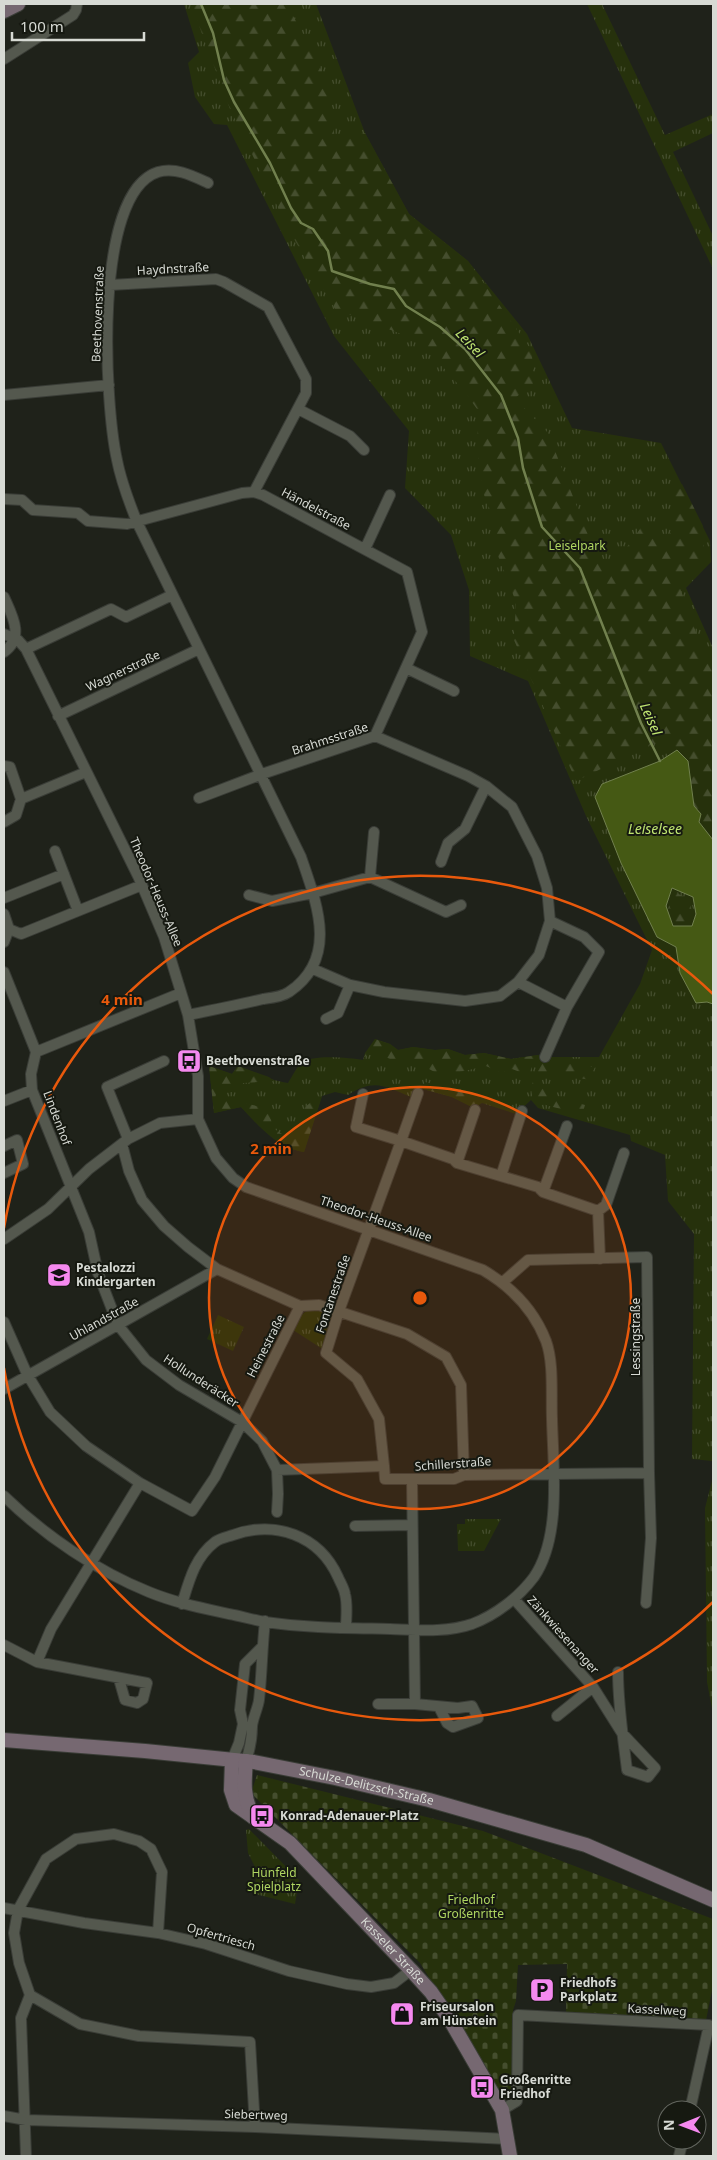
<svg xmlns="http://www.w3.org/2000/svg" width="717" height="2160" viewBox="0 0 717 2160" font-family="'Noto Sans',sans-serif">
  <defs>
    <pattern id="grass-tufts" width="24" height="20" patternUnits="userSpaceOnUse" patternTransform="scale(1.25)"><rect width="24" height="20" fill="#26310c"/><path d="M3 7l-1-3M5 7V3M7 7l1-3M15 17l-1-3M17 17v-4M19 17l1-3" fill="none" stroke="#454e2e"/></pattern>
    <pattern id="forest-firs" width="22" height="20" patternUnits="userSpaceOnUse" patternTransform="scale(1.25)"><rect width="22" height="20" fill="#26310c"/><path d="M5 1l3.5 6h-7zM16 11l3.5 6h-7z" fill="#454e2e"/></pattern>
    <pattern id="cemetery-stones" width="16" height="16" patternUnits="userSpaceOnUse" patternTransform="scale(1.25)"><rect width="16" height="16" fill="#26310c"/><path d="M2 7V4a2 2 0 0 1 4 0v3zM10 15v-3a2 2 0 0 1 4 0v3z" fill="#454e2e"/></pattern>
  </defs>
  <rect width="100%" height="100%" fill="#1f221a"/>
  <!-- grass -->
  <path fill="url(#grass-tufts)" d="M184 4H316L365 133 409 214 468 261 527 334 572 428 661 443 710 541 711 562 686 588 713 648 712 1461 692 1459 694 1234 668 1201 665 1155 631 1141 630 1135 538 1108 531 1100 516 1114 482 1103 474 1108 452 1097 423 1089 411 1097C385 1086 374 1078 348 1095L335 1092 322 1096 304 1152C277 1148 259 1126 241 1107L214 1113 209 1066 232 1074 238 1066C255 1072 271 1081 288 1083 292 1077 296 1068 301 1063 313 1054 349 1058 363 1060L365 1053 375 1039 390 1044 398 1050 413 1047 435 1050 448 1049 465 1055 484 1053 511 1059 538 1055 545 1057H599L640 984 652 950 586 816 528 681 470 656 469 590 451 535 405 488 409 431 334 336 227 125 214 124 195 97 188 63 199 52Z
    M587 4H602L665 135 713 114V133L673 152 713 236V269Z
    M309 1309H322L334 1315 324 1350 293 1330 299 1317Z
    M218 1315 244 1327 233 1351 207 1339Z
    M713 1477V1714L707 1682 705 1508Z
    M465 1519H501L484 1551H458L457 1524H465Z
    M249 1829 299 1880 295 1904 255 1894 256 1869 248 1853 246 1830Z"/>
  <!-- forest -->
  <path fill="url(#forest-firs)" d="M191 4H287L329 85 334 141 365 133 409 214 468 261 532 351 533 384 515 398 548 433 603 573 611 569 643 525 669 537 675 516 667 488 682 484 703 526 704 559 679 585 703 652 713 666V840L699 822 701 814 694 806 688 761 663 739 576 781 514 640 516 602 490 535 495 522 484 495 478 459 477 409 464 391 420 341 335 309 290 232 230 109Z
    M674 892 690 899 692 915 688 924H675L669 905Z
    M375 1039 390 1044 398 1050 413 1047 435 1050 448 1049 465 1055 484 1053 511 1059 538 1055 528 1075 512 1069 501 1073 486 1066 442 1076 416 1062 390 1059 375 1052 364 1057Z
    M551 1061 595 1067 591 1080 553 1074 544 1075 540 1080C548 1097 568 1099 585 1105L582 1115C549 1102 513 1111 542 1063Z
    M209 1066 232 1074 238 1066 269 1077 274 1081 243 1083 232 1092 216 1094 215 1099 236 1097 248 1104 261 1107 269 1111 273 1128 285 1136 304 1124 306 1114 304 1108 317 1097 322 1096 304 1152C277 1148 259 1126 241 1107L214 1113Z
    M425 1082 440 1086 480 1090 474 1108 452 1097 423 1089Z"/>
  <!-- cemetery -->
  <path fill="url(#cemetery-stones)" d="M257 1775 483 1831 713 1919V1986L706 2020 566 2014 567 1964 518 1965 516 2001 513 2010V2098H504L420 1963 251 1793Z"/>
  <!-- water -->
  <path fill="#455914" stroke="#71804e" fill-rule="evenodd" d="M677 750 688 761 694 806 701 814 699 822 713 840V1004L707 1002 696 1003 680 973 676 947 657 937 621 863 595 797 602 784 660 761ZM672 888 693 897 696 914 692 926H673L666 906Z"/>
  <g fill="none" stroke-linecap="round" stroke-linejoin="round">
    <!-- stream -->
    <path stroke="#71804e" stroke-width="2.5" d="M201 4 213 33 224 80 234 102 270 163 291 208 301 223 313 229 328 251 332 271 370 284 394 289 406 306 440 327 465 349 501 395 518 438 523 468 542 527 580 568 641 723 660 761"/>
    <defs>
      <path id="street" d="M4 59 73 15 76 10 77 4
        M110 285 216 279 224 282 268 307 306 379V393L254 492
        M4 395 109 385
        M298 409 350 436 364 450
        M4 499 22 500 33 510 78 513 88 521 127 524 242 493 254 492 263 495 407 572 422 632 375 736
        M365 549 390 495
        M4 597C12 615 25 637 4 652
        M4 634 18 640 26 649 138 876 164 937 188 1015 198 1076V1119L216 1158 233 1178 246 1187 483 1270C510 1286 534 1310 546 1341 554 1363 551 1395 552 1419 553 1466 562 1536 534 1577 519 1597 496 1615 472 1624 446 1633 417 1630 390 1629 349 1628 306 1628 265 1622 253 1620 241 1616 229 1614 202 1608 176 1603 149 1592 97 1571 45 1536 4 1496
        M26 649 111 609 126 617 172 595
        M406 668 454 691
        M58 716 199 649
        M4 766 10 767 21 799
        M199 798 262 774 375 736 468 776 486 786 512 807 537 856 547 888 550 921 539 955 518 982 500 996 465 1001 384 992 350 985 313 969
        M4 822 16 815 21 799 86 772
        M55 851 78 911
        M441 862 448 843 465 829 486 786
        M370 877 374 832
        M249 895 272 901 313 893 370 877 446 912 461 905
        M4 898 64 874
        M4 914 9 929 4 942
        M9 929 21 934 142 885
        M4 972 36 1052 31 1074 32 1090 89 1232 98 1273 118 1325 146 1360 179 1385 242 1422 262 1441 277 1470 278 1494 277 1512
        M518 982 567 1007 599 952 584 937 550 921
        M188 1015C213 1010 238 1005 263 999 271 998 282 997 289 992 339 958 317 904 301 857L137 522C129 502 121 481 117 460 105 406 92 193 158 172 176 167 193 176 208 183
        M326 1019 338 1013 350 985
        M36 1052 181 993
        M545 1057 567 1007
        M363 1094 356 1127 401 1141 418 1093
        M4 1101 32 1090
        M128 1139 107 1087 164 1061
        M122 1144 129 1171 142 1200 164 1226 188 1247 217 1269 300 1306 319 1305 407 1334 446 1357 461 1385 464 1475
        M4 1146 17 1140 23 1164 4 1173
        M457 1163 475 1110
        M501 1176 522 1111
        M543 1192 567 1126
        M598 1211 606 1205 624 1153
        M4 1239 48 1209 89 1169 128 1139 160 1123 198 1119
        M4 1322 27 1374 50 1412 86 1446 140 1483
        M4 1389 217 1269
        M384 1466 379 1419 357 1379 326 1353 339 1311 401 1141 453 1159 457 1163 538 1187 543 1192 598 1211 600 1259
        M277 1470 384 1466 385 1479H454L464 1475 649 1473 647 1257 528 1260 503 1282
        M412 1479 415 1704 458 1708 472 1706 478 1718 453 1727 447 1723 439 1707
        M355 1526 412 1525
        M514 1599 593 1687 622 1733 655 1768 648 1777 627 1770C623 1737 618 1705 618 1672
        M646 1603 651 1538 649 1473
        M182 1604C189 1581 195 1557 215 1542 220 1538 227 1537 233 1535 275 1520 319 1535 338 1577 340 1582 344 1588 345 1594 348 1605 346 1618 346 1628
        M4 1645 37 1662 147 1683 143 1699 137 1703 125 1700 119 1679
        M37 1662 51 1629 140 1483 192 1511 215 1477 300 1306
        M378 1704H415
        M557 1716 593 1687
        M232 1760 239 1743 243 1724 240 1710 245 1664 262 1647
        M246 1761C250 1749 252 1739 252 1727 252 1720 258 1708 259 1700 262 1674 262 1648 265 1621
        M4 1908 84 1923 158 1933 206 1944 289 1971 347 1984 371 1987 394 1983 411 1970
        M158 1933 162 1872 151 1849 139 1841 114 1834 76 1839 46 1859 18 1910 14 1933 19 1963 30 1995 80 2024 139 2036 250 2042 255 2127
        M502 2110 517 2101 518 2015 709 2025 690 2110
        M4 2116 26 2120 255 2127 508 2139
        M26 2156 21 2018 30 1995
        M679 2156 683 2140"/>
      <g id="secondary">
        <path d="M4 11 18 4"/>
        <path id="s1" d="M4 1740 145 1751 254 1762 335 1778 429 1800 586 1845 713 1900"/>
        <path id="s2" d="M232 1760 231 1790 236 1805 290 1843 411 1970 431 1992 449 2018 502 2110 510 2156"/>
        <path d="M246 1761C244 1784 243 1796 253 1817"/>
      </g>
    </defs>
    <!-- street casing -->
    <use href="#street" stroke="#3a3d37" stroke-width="12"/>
    <!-- secondary casing -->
    <use href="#secondary" stroke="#3a3d37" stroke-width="16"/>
    <!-- street -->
    <use href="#street" stroke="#54584e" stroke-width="10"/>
    <!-- secondary -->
    <use href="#secondary" stroke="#766871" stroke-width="14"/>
  </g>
  <!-- distance rings -->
  <circle cx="420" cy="1298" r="211" fill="#e8590c" fill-opacity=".12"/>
  <g fill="none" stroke="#e8590c" stroke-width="2.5">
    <circle cx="420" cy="1298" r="211"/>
    <path d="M713 1602A422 422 0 0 1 4 1368M4 1228A422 422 0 0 1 713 994"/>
  </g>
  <!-- icons -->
  <defs>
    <symbol id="bus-square" viewBox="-11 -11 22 22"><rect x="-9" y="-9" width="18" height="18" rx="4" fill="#f589ef" stroke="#161911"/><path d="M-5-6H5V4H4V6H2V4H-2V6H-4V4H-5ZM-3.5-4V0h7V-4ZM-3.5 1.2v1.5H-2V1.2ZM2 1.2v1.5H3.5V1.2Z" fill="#111"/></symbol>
    <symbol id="school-square" viewBox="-11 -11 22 22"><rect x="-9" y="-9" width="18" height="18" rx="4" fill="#f589ef" stroke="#161911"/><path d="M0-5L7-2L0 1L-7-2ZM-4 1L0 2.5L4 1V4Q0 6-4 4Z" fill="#111"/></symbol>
    <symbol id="parking-square" viewBox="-11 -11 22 22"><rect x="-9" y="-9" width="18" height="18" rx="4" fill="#f589ef" stroke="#161911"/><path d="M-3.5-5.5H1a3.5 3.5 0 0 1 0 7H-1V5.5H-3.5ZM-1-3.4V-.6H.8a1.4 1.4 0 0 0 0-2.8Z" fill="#111"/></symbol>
    <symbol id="shop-square" viewBox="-11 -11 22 22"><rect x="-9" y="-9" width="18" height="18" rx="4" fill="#f589ef" stroke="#161911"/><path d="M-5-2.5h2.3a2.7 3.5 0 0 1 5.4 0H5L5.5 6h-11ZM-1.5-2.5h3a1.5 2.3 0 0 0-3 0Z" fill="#111"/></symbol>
  </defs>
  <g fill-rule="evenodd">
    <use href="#bus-square" x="175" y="1047" width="28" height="28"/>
    <use href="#school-square" x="45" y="1261" width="28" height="28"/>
    <use href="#bus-square" x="248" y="1802" width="28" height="28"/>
    <use href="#parking-square" x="528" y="1976" width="28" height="28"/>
    <use href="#shop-square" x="388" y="2000" width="28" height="28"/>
    <use href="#bus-square" x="468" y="2073" width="28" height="28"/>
  </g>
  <g text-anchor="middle" stroke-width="4" stroke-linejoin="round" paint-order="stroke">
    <!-- street labels -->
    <g font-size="12" fill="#d7dad4" stroke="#161911">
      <text transform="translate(173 269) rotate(-3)" y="4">Haydnstraße</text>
      <text transform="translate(98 314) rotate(-88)" y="4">Beethovenstraße</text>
      <text transform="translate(316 509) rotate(28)" y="4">Händelstraße</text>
      <text transform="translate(123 671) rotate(-25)" y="4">Wagnerstraße</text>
      <text transform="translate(330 739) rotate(-18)" y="4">Brahmsstraße</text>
      <text transform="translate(156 892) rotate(67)" y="4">Theodor-Heuss-Allee</text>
      <text transform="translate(57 1118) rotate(69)" y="4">Lindenhof</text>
      <text transform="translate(376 1219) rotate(19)" y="4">Theodor-Heuss-Allee</text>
      <text transform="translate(333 1294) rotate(-71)" y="4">Fontanestraße</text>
      <text transform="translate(104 1319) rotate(-29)" y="4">Uhlandstraße</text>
      <text transform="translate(636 1337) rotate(-90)" y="4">Lessingstraße</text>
      <text transform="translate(266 1346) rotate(-63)" y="4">Heinestraße</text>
      <text transform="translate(201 1381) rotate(33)" y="4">Hollunderäcker</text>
      <text transform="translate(453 1464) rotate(-4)" y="4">Schillerstraße</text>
      <text transform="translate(563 1635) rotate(48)" y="4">Zänkwiesenanger</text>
      <text dy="4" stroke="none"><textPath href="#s1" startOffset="366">Schulze-Delitzsch-Straße</textPath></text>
      <text transform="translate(221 1937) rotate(16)" y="4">Opfertriesch</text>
      <text dy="4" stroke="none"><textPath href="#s2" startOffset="261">Kasseler Straße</textPath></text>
      <text transform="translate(657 2010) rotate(3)" y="4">Kasselweg</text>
      <text transform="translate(256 2115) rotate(2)" y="4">Siebertweg</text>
    </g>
    <!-- park labels -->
    <g font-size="12" fill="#afd561" stroke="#161911">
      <text x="577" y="550">Leiselpark</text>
      <text x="274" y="1877">Hünfeld<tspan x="274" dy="14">Spielplatz</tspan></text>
      <text x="471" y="1904">Friedhof<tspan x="471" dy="14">Großenritte</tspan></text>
    </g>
    <!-- poi labels -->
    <g font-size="12" font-weight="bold" fill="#d7dad4" stroke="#161911" text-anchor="start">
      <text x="206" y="1065">Beethovenstraße</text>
      <text x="76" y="1272">Pestalozzi<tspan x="76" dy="14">Kindergarten</tspan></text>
      <text x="280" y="1820">Konrad-Adenauer-Platz</text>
      <text x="560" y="1987">Friedhofs<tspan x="560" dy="14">Parkplatz</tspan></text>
      <text x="420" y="2011">Friseursalon<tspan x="420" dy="14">am Hünstein</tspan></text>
      <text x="500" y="2084">Großenritte<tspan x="500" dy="14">Friedhof</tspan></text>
    </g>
    <!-- water labels -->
    <g font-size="14" font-style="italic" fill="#bfe571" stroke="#161911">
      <text transform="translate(470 343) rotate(47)" y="5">Leisel</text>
      <text transform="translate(651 719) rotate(66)" y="5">Leisel</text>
      <text x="655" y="834">Leiselsee</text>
    </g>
  </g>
  <circle cx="420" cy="1298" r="8" fill="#e8590c" stroke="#161911" stroke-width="2.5"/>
  <g font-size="15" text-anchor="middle" font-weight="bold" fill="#e8590c" stroke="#161911" stroke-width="4" stroke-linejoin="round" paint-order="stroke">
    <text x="122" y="1005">4 min</text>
    <text x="271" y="1154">2 min</text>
  </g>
  <!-- border -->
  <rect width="717" height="2160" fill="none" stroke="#d7dad4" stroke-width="10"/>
  <!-- north arrow -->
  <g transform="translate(682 2125) rotate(269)"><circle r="24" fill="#161911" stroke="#63665f"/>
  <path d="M0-4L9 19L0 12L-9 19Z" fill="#f589ef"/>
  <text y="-8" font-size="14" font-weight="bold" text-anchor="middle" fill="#d7dad4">N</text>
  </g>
  <!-- scale -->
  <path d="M12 32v8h132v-8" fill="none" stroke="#d7dad4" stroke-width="2.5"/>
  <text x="20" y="32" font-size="15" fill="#d7dad4" stroke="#161911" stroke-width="4" paint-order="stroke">100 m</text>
</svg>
